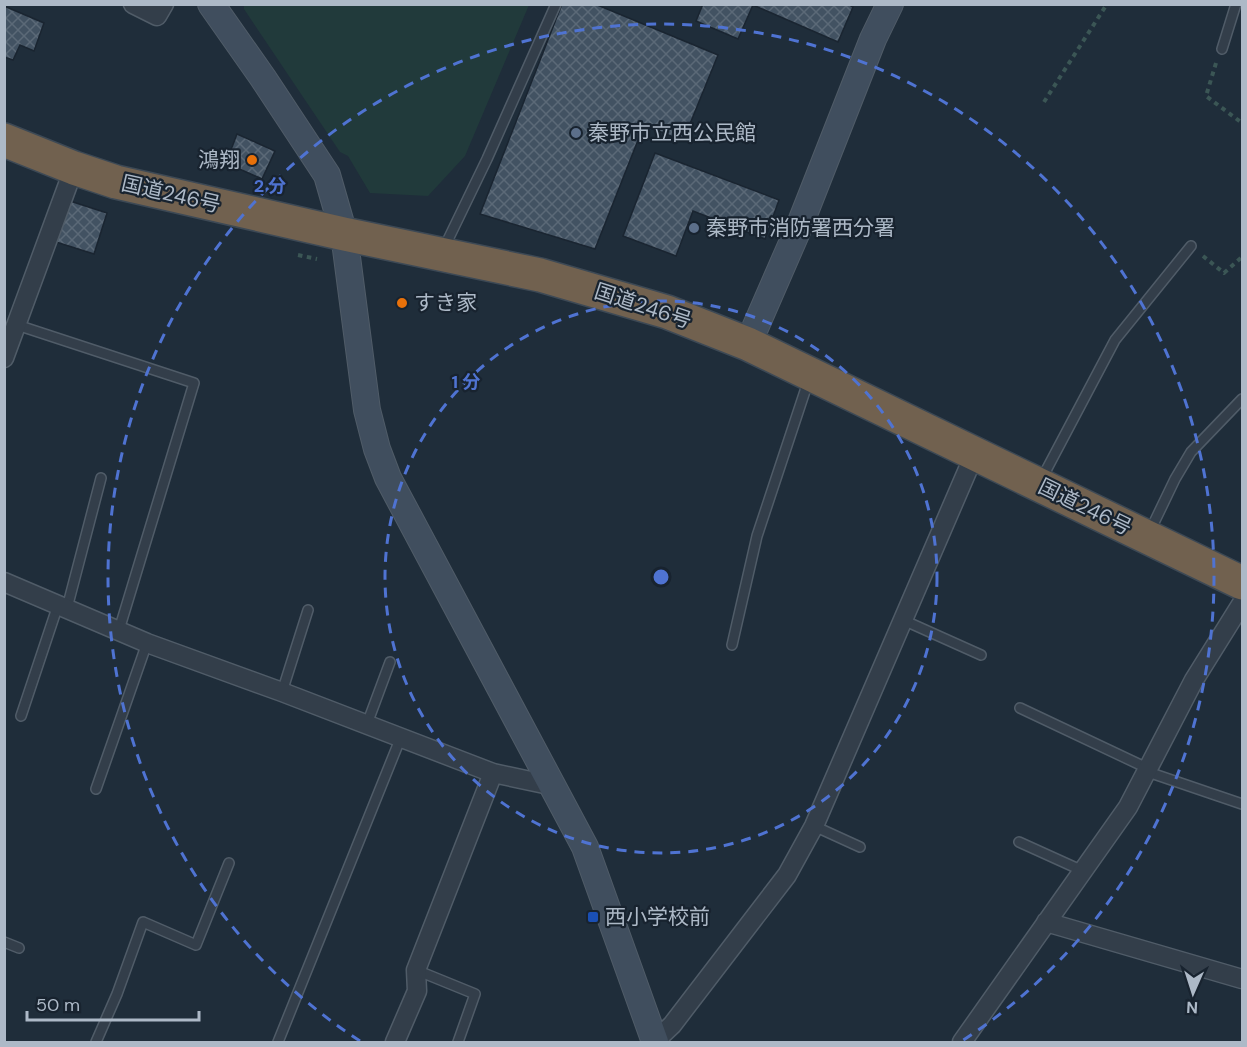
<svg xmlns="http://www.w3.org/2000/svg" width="1247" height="1047" viewBox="0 0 1247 1047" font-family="'DM Sans','Noto Sans JP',sans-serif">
  <defs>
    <pattern id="building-cross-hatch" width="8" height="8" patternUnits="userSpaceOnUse" patternTransform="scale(1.5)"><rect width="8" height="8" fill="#425262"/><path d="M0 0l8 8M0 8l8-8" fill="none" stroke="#5b6977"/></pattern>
  </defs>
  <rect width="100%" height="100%" fill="#1f2d3a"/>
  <!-- green -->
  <path fill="#213a3b" d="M244 5 529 4V5L465 156 428 196 370 193 348 156 340 152 244 9Z"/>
  <!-- building -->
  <path fill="url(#building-cross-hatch)" stroke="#1a2531" stroke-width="1.5" d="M562 4H595L718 55 683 141 644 125 595 249 480 214Z
    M703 4H848L853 7 838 42 753 5 738 39 696 21Z
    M4 6 44 23 34 51 20 45 13 60 4 57Z
    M237 134 275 151 262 179 226 163Z
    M655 153 779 200 765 239 693 211 676 256 623 236Z
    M70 201 107 213 94 254 56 242Z"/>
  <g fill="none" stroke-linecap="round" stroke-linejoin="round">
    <defs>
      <path id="lane" d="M1222 49 1236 4
        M443 250 487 159 556 4
        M17 325 194 383 119 630
        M1041 480 1115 340 1191 246
        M1150 531 1175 479 1191 452 1242 399
        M67 608 101 478
        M903 620 981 655
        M732 645 757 536 809 379
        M282 692 308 610
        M1020 708 1149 769
        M21 716 58 605
        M367 724 390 662
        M1148 772 1242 804
        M96 789 147 643
        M814 826 860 847
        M1019 842 1083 871
        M4 942 19 948
        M416 970 475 994 458 1042
        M96 1042 117 994 143 922 196 945 229 863
        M278 1042 401 737"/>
      <path id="street" d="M133 4 157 16 164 4
        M4 358 74 168
        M4 582 147 643 282 692 493 773 554 786
        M1046 922 1242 979
        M655 1041 672 1025 787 875 814 826 975 453
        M395 1042 417 991 416 970 493 773
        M962 1042 1128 807 1194 680 1242 603"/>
      <path id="secondary" d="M211 4 263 78 327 175 344 234 367 410 377 449 388 478 585 847 655 1042
        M748 344 799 227 873 39 890 4"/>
      <path id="highway" d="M4 140 74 168 116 182 344 234 540 275 667 312 748 344 1242 583"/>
    </defs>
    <!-- lane casing -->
    <use href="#lane" stroke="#505c68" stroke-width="12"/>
    <!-- street casing -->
    <use href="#street" stroke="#505c68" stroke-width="21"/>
    <!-- secondary casing -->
    <use href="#secondary" stroke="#505c68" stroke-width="28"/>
    <!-- highway casing -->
    <use href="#highway" stroke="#3d4955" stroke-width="36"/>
    <!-- path -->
    <path stroke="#3b5655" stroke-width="4" stroke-dasharray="4.5 4.5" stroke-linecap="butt" d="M1216 63 1206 96 1242 123
      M1044 102 1107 4
      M298 255 317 259
      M1203 256 1224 273 1242 257"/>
    <!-- lane -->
    <use href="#lane" stroke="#333e4a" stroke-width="9"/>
    <!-- street -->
    <use href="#street" stroke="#333e4a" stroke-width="18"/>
    <!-- secondary -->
    <use href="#secondary" stroke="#404e5e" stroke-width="26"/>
    <!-- highway -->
    <use href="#highway" stroke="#71614f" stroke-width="33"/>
  </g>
  <!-- distance rings -->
  <g fill="none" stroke="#4f73d2" stroke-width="3" stroke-dasharray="10 8">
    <circle cx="661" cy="577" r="276"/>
    <path d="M360 1041A553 553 0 1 1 962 1041"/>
  </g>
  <!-- markers -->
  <g fill="#5c6f8a" stroke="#18232f" stroke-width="2">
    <circle cx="576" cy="133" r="6"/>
    <circle cx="694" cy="228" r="6"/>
  </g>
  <g fill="#e8710a" stroke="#18232f" stroke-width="2">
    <circle cx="252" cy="160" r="6"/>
    <circle cx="402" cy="303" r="6"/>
  </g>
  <rect fill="#1a4fb4" stroke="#18232f" stroke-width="2" x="587" y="911" width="12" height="12" rx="3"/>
  <g text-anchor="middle" stroke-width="4.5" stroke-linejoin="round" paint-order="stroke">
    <!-- poi labels -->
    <g font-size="21" fill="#adb9c7" stroke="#18232f" text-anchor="start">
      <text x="588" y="140">秦野市立西公民館</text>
      <text x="240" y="167" text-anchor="end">鴻翔</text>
      <text x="706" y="235">秦野市消防署西分署</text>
      <text x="414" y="310">すき家</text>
      <text x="605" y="924">西小学校前</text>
    </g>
    <!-- street labels -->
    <g font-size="21" fill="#adb9c7" stroke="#18232f">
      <text transform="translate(171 194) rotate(13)" y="7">国道246号</text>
      <text transform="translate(643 306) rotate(18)" y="7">国道246号</text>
      <text transform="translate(1085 507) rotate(26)" y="7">国道246号</text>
    </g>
  </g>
  <circle cx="661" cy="577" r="9" fill="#4f73d2" stroke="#18232f" stroke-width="3"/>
  <g font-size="18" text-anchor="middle" font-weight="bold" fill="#4f73d2" stroke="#18232f" stroke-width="4.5" stroke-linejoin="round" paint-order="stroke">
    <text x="270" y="192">2 分</text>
    <text x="466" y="388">1 分</text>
  </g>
  <!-- border -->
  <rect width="1247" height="1047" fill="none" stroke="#adb9c7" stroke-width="12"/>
  <!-- north arrow -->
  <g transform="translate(1193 993) rotate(183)" stroke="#18232f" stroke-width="4.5" paint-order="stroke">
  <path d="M0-4.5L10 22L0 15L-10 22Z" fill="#adb9c7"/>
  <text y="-9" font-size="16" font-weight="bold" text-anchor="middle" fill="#adb9c7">N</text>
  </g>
  <!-- scale -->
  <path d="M27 1011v9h172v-9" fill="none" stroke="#adb9c7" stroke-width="3"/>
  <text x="36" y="1011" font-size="18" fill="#adb9c7" stroke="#18232f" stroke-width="4.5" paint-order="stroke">50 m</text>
</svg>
